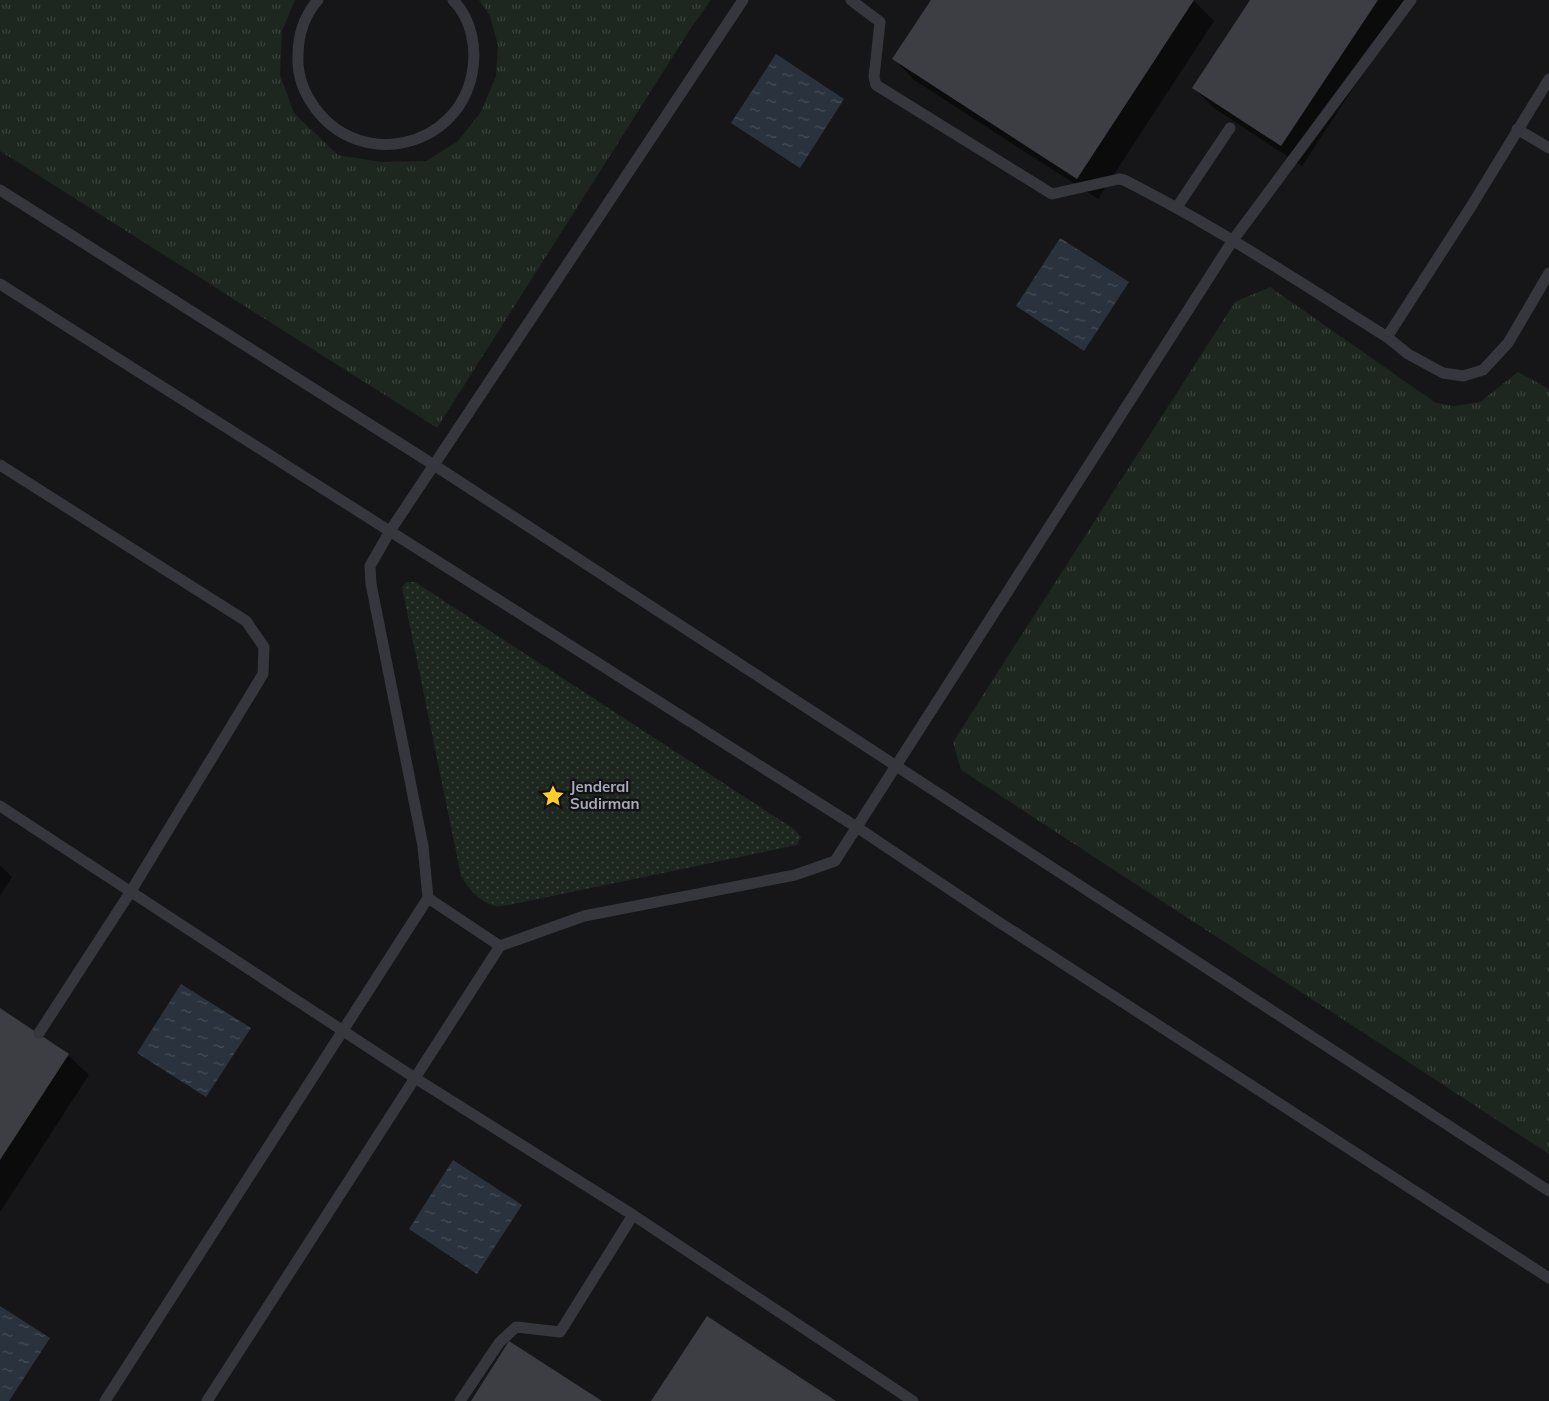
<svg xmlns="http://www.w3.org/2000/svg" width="1549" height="1401" viewBox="0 0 1549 1401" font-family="Mulish,sans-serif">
  <defs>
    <pattern id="grass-tufts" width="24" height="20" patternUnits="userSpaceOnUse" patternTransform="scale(1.25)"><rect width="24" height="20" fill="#1d261f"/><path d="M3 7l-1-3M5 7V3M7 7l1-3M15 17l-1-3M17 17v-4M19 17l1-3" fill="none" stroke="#3b433d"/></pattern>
    <pattern id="garden-dots" width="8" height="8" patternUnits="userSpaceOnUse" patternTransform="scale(1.25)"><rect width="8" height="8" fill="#1d261f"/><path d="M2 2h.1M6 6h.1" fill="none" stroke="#3b433d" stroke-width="1.8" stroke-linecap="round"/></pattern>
    <pattern id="water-ripples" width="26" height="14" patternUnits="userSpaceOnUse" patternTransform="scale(1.25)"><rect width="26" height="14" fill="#2a333d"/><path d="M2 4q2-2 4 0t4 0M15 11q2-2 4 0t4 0" fill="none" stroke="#464e57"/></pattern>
  </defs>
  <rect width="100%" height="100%" fill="#161618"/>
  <!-- grass -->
  <path fill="url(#grass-tufts)" d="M0 0H295L282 31 280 75 294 113 338 155 381 162 426 161 458 141 481 112 496 76 498 45 490 16 479 0H711L691 28 437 428 0 151Z
    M1270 287 1436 403 1454 406 1480 402 1518 372 1549 389V1154L961 770 953 742 1235 302Z"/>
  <!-- garden -->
  <path fill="url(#garden-dots)" d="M406 582H415L794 829 801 837 797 845 509 905C505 905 499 907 496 906 480 903 469 889 461 876L402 587Z"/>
  <!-- water -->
  <path fill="url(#water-ripples)" d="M776 54 844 99 800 168 731 123Z
    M1060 238 1129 282 1084 351 1016 306Z
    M181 984 251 1028 206 1097 137 1053Z
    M453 1160 522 1205 477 1274 409 1229Z
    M0 1306 50 1338 9 1401H0Z"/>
  <!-- shadow -->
  <path fill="#0007" d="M933 0H1193L1214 21 1098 199 914 80 894 59Z
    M1251 0H1411L1302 166 1214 108 1194 88Z
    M0 865 12 877 0 896Z
    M0 1011 68 1055 89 1075 0 1212Z"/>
  <!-- building -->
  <path fill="#3d3e43" d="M931 0H1194L1077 179 892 59Z
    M1250 0H1378L1281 146 1192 88Z
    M0 1008 69 1054 0 1160Z
    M707 1316 836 1401H651Z
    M509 1341 602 1401H471Z"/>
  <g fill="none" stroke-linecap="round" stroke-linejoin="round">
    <!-- lane -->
    <path stroke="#36373d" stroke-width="11" d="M318 0C304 16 298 35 298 56 297 75 304 93 315 108 360 170 457 149 472 74 477 49 472 19 453 0
      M851 0 880 22 874 77 876 85 1052 194 1119 179 1124 180C1215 226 1301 283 1387 337L1408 354 1443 373 1463 376 1483 370 1508 343 1549 273
      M1517 129 1549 148
      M0 190 434 465 1549 1191
      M1177 207 1230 128
      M0 284 858 828 991 917 1549 1278
      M1387 337 1472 205 1549 79
      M0 465 246 621 264 647 263 674 131 891 39 1033
      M0 806 415 1078 633 1215 913 1401
      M428 898 500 946
      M105 1401 428 898 423 846 371 584 370 566 390 531 743 0
      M207 1401 500 946 584 916 795 875 835 861 1233 240 1411 0
      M460 1401 499 1343 516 1327 560 1332 633 1215"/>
  </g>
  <!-- icons -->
  <defs>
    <symbol id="sight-bare" viewBox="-9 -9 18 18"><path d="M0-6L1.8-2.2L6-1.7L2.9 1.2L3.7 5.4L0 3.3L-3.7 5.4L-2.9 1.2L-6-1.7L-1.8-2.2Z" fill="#ffcd27" stroke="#111113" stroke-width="2.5" paint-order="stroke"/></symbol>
  </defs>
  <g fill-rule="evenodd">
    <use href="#sight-bare" x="537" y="780" width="32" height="32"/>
  </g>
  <g text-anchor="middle" stroke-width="4.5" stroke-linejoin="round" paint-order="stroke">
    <!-- poi labels -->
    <g font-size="15" font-weight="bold" fill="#a6aab9" stroke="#111113" text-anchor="start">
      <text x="570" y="792">Jenderal<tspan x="570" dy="17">Sudirman</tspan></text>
    </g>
  </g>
</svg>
